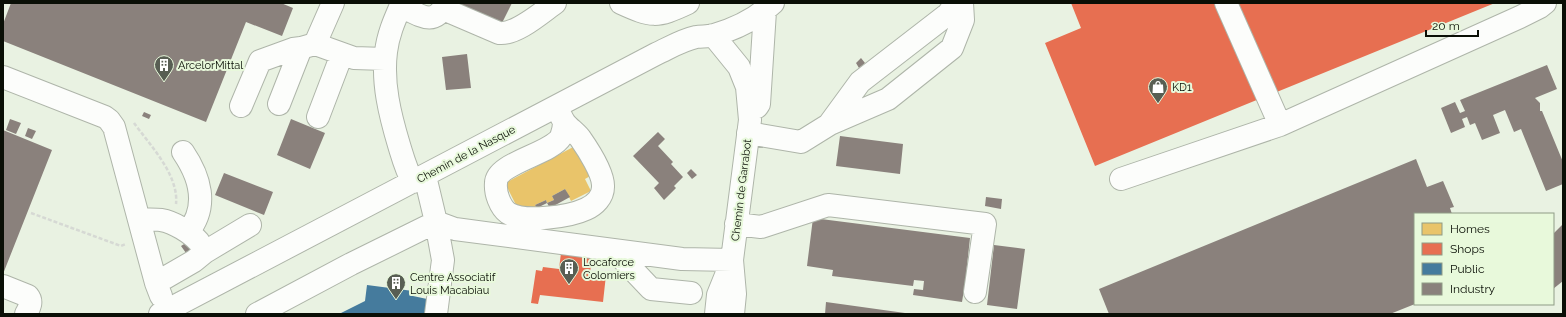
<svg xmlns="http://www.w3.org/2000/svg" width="1566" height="317" viewBox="0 0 1566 317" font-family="Raleway,sans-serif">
  <rect width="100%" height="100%" fill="#e9f2e2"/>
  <!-- homes -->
  <path fill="#e9c46a" d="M577 145 592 175 585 179 591 191 571 201 565 189 552 196 554 200 547 203 546 200 535 205 537 208 520 213 505 183Z"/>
  <!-- shops -->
  <path fill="#e76f51" d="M1071 3H1495L1095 166 1045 43 1081 28Z
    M561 253 592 256 590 273 606 275 603 302 540 295 538 304 531 303 536 270 542 271 543 267 559 269Z"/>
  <!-- public -->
  <path fill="#457b9d" d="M367 285 413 291V296L427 299 425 314H339L365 301Z"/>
  <!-- industry -->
  <path fill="#8a817c" d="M11 3H281L293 8 282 36 246 22 206 122 3 41V24Z
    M454 3H512L502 23 463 6 461 8Z
    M467 54 471 88 446 90 442 57Z
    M861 58 865 63 859 68 856 63Z
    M1547 65 1557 89 1535 98 1540 103V111H1542L1563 162V184L1546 191 1521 129 1514 132 1505 110 1493 115 1500 133 1482 140 1475 123 1470 125 1467 117 1462 119 1465 127 1451 133 1441 108 1455 102 1460 113 1465 111 1460 100Z
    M144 112 151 115 149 119 142 116Z
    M10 119 21 123 16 134 6 130Z
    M291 119 325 133 310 169 277 155Z
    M28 128 36 131 32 139 25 136Z
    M3 130 52 150 3 274Z
    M658 132 665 139 658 146 673 162 671 164 683 177 674 186 676 188 664 200 654 188 659 183 633 156Z
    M840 136 903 144 900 174 836 166Z
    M1416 159 1427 187 1443 181 1454 207 1450 208 1452 214H1415V304L1390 314H1109L1099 289Z
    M691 169 697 175 692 179 687 173Z
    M224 173 273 192 264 215 215 195Z
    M565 189 570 197 550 208 547 203 554 200 552 196Z
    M986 197 1002 199 1001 209 985 206Z
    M546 200 547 203 537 208 535 205Z
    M813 218 970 238 966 275H971V284L965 283 962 302 913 295 914 289 923 290 924 281 914 280 913 286 832 276 833 270 807 266Z
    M1563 224V281L1553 289V234Z
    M189 241 194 248 186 253 181 246Z
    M994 245 1025 249 1017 309 987 305Z
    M826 302 905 313V314H825Z"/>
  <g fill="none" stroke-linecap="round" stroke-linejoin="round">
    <defs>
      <path id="minor" d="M333 3 315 44 354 58 385 59
        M402 3C395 19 388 34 386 52 382 83 390 115 399 145 403 158 406 170 413 182
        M621 3C652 17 656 18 688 3
        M1226 3 1280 125 1520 17 1540 7 1545 3
        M401 6C420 15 434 28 446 3
        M443 9 499 33C516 35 541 13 555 3
        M713 35 739 67 747 87 750 120 732 260 735 294 733 314
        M3 77 105 117 109 120 114 127 156 283
        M279 104 301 48
        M241 106 260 61 293 49 301 48 315 44
        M557 106C559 111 561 118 565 123 569 128 575 132 580 138 587 148 604 174 603 187 603 197 595 205 586 209 569 217 524 223 508 213 500 207 495 193 496 183 496 163 551 154 561 137 563 132 564 127 564 122
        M757 107 759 104 765 11
        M318 117 342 54
        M830 123 860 82 948 14 956 3
        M748 133 801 142 830 124 888 99 952 48 963 20 962 3
        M183 152C200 177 209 206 188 232
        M1121 179 1280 125
        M139 219C146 220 154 219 161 220 174 222 191 233 199 242
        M736 224 761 227 828 205 985 224 975 292
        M614 250 651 289 691 293
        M3 286 28 296C33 302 29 308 26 314
        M161 296 156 283 194 261 205 252 250 225
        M160 314 656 54C669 48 682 40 696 37 702 36 708 37 714 35 735 29 757 18 773 3
        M257 314 351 264 436 222 425 176
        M436 314 443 260 436 222 455 229 682 259 732 260
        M716 314 718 295 731 263"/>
    </defs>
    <!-- minor casing -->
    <use href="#minor" stroke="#aeb5a9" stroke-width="24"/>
    <!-- path -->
    <path stroke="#d6d9d4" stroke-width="2.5" stroke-dasharray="4 2" stroke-linecap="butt" d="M134 123C150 145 179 175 176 204
      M31 213 121 246 126 244"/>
    <!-- minor -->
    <use href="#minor" stroke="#fcfdfb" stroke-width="22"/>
  </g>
  <!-- icons -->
  <defs>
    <symbol id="building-pin" viewBox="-11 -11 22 30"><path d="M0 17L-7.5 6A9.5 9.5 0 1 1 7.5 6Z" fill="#585e53" stroke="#e8f9db"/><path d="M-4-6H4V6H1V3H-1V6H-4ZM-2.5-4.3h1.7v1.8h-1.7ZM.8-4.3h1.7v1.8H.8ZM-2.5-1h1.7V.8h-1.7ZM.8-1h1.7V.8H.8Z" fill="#fff"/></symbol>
    <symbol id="shop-pin" viewBox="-11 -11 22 30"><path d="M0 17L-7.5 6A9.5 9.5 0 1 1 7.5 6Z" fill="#585e53" stroke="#e8f9db"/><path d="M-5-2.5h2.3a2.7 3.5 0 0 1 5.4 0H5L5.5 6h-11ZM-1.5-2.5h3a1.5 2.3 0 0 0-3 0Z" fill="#fff"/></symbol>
  </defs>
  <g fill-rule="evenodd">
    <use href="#building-pin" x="153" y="54" width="22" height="30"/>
    <use href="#shop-pin" x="1147" y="76" width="22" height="30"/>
    <use href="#building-pin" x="558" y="257" width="22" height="30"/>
    <use href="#building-pin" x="385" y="272" width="22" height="30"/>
  </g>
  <g text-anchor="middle" stroke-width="4" stroke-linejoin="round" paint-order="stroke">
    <!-- poi labels -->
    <g font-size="11" fill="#0a0f06" stroke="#e8f9db" text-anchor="start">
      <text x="178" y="69">ArcelorMittal</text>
      <text x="1172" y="91">KD1</text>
      <text x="583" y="266">Locaforce<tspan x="583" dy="13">Colomiers</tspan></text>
      <text x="410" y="281">Centre Associatif<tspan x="410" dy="13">Louis Macabiau</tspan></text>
    </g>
    <!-- street labels -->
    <g font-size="11" fill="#0a0f06" stroke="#e8f9db">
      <text transform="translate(466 154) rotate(-28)" y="4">Chemin de la Nasque</text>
      <text transform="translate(741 190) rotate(-83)" y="4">Chemin de Garrabot</text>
    </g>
  </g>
  <!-- border -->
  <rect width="1566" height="317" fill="none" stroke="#0a0f06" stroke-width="8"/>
  <!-- legend -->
  <rect x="1414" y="213" width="140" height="92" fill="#e8f9db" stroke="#8f9b86"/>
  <rect x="1422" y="223" width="20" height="12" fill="#e9c46a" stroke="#8f9b86"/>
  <text x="1450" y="233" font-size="12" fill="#0a0f06">Homes</text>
  <rect x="1422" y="243" width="20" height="12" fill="#e76f51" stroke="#8f9b86"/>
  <text x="1450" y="253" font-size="12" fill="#0a0f06">Shops</text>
  <rect x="1422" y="263" width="20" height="12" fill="#457b9d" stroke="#8f9b86"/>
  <text x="1450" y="273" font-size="12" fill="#0a0f06">Public</text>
  <rect x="1422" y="283" width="20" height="12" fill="#8a817c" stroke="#8f9b86"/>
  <text x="1450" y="293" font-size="12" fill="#0a0f06">Industry</text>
  <!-- scale -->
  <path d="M1426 30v6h52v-6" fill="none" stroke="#0a0f06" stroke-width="2"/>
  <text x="1432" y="30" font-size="12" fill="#0a0f06" stroke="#e8f9db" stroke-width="3" paint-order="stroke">20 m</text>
</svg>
